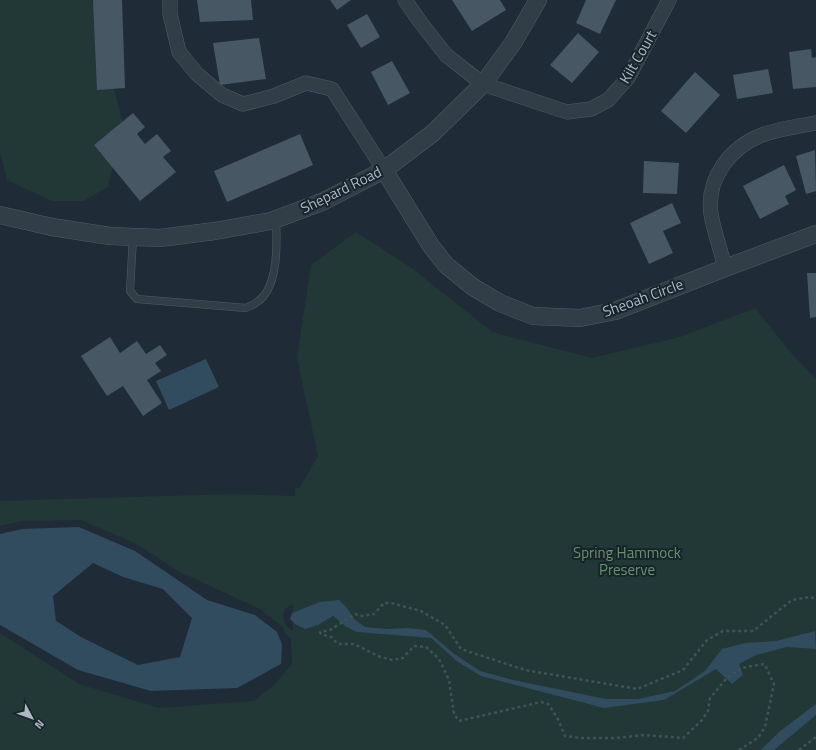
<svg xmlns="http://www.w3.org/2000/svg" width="816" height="750" viewBox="0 0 816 750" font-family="'Titillium Web',sans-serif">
  <rect width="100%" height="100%" fill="#1f2c37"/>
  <!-- green -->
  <path fill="#213837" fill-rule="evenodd" d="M0 0H92L123 124 108 187 83 201H52L7 180 0 152Z
    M356 232 413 269 492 332 592 358 680 337 755 308 792 354 816 379V750H0V633L79 684 159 708 254 701 274 685 292 664 291 639 286 634 282 626 260 609 178 571 137 544 81 520 21 521 0 526V501L233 494 295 496V489L300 487 318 456 297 358 311 265ZM293 604V631C281 624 279 610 293 604Z"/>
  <!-- water -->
  <path fill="#314b5f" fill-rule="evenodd" d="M206 359 219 387 169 410 156 381Z
    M79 527 135 551 207 600 255 615 277 632 282 644 281 664 237 688 151 691 78 670 0 625V534L22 529ZM93 563 123 577 163 589 192 618 180 657 138 665 81 637 56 621 53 596Z
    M339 600 347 608 354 619 365 627 386 629 407 628 426 630 453 653 480 671 513 680 606 699H638L675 691 705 671 722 649 745 643 776 641 815 631 816 649 787 647 756 655 739 664 743 675 732 684 716 669 664 700 604 708 481 676 458 662 431 638 357 632 345 626 333 616 318 625 305 629 295 624 290 619 292 613 320 602Z
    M816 704V715L774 750H761L779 732Z"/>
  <!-- building -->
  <path fill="#475763" d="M93 0H122L125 88 97 90Z
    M197 0H251L253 20 200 22Z
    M330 0H351L337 10Z
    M452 0H500L506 10 472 31Z
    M586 0H616L600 34 576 23Z
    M367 14 380 37 361 48 347 25Z
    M578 33 599 52 572 83 550 65Z
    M259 38 266 79 220 85 213 43Z
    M811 49 812 58 816 57V87L793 89 789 52Z
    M392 61 410 93 388 105 371 72Z
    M768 69 773 93 737 99 733 75Z
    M695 72 720 95 686 133 661 111Z
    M133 113 145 127 137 134 145 144 157 134 171 151 163 157 176 172 140 201 94 145Z
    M300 134 313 165 227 202 214 171Z
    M815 150 816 191 806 194 796 156Z
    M644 161 679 163 677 194 643 193Z
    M784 165 796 190 785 196 789 204 760 219 743 186Z
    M672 203 681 223 663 231 673 253 649 264 630 223Z
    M807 273H816V317L810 318Z
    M110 337 120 353 137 341 146 354 160 345 167 355 155 363 161 371 147 380 162 403 143 416 123 386 107 396 81 356Z"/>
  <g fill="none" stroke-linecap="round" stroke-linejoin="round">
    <defs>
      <path id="service" d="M133 237 130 291 137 299 246 308C250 306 254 305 257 302 279 288 277 242 276 219"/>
      <path id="minor" d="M170 0V14L179 52 197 74 222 95 243 104 274 96 306 83 332 89 384 170
        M405 0 421 23 446 55 483 84 567 112 591 109 608 100 628 78 669 0
        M725 268C721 250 714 232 711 214 706 179 730 147 762 135 777 129 799 126 816 123"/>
      <path id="tertiary" d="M384 170 431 246 446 265 473 287 500 303 533 316 580 318 615 311 725 268 816 234
        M0 215 52 227 110 236 160 238 215 231 271 221 322 202 384 170 433 133 483 84 513 43 538 0"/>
    </defs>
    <!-- service casing -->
    <use href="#service" stroke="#505c65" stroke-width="8"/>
    <!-- minor casing -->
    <use href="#minor" stroke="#505c65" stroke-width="15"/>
    <!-- tertiary casing -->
    <use href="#tertiary" stroke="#505c65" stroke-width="18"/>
    <!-- path -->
    <path stroke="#3e5454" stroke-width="2.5" stroke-dasharray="3 3" stroke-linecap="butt" d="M739 750 758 738 765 727 774 684 766 667 764 664 741 668 726 679 710 698 708 711 702 720 683 738 644 735 615 738H582L565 736 558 719 548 704 541 702 459 721 454 714 449 680 439 659 426 647 414 646 403 658 392 660 378 656 354 644H338L331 637 321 634 320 632 330 630 355 614 362 616 374 614 384 603H391L421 611 445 625 461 649 525 670 637 689 683 670 707 640 723 631H753L792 600 810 597 816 599
      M799 750 816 737"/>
    <!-- service -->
    <use href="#service" stroke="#323e47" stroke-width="7"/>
    <!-- minor -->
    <use href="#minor" stroke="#323e47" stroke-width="14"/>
    <!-- tertiary -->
    <use href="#tertiary" stroke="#323e47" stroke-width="17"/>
  </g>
  <g text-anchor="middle" stroke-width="4" stroke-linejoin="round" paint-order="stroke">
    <!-- street labels -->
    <g font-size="15" fill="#acb9c4" stroke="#18232b">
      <text transform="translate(638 57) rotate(-60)" y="5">Kilt Court</text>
      <text transform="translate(341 190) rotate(-26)" y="5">Shepard Road</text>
      <text transform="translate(643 298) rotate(-20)" y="5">Sheoah Circle</text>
    </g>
    <!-- park labels -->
    <g font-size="15" fill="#649568" stroke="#18232b">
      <text x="627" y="558">Spring Hammock<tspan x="627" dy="17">Preserve</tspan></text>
    </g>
  </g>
  <!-- north arrow -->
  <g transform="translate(32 718) rotate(131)" stroke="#18232b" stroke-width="3" paint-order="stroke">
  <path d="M0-3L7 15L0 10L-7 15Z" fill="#acb9c4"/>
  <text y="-6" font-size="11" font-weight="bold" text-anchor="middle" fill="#acb9c4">N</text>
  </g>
</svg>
